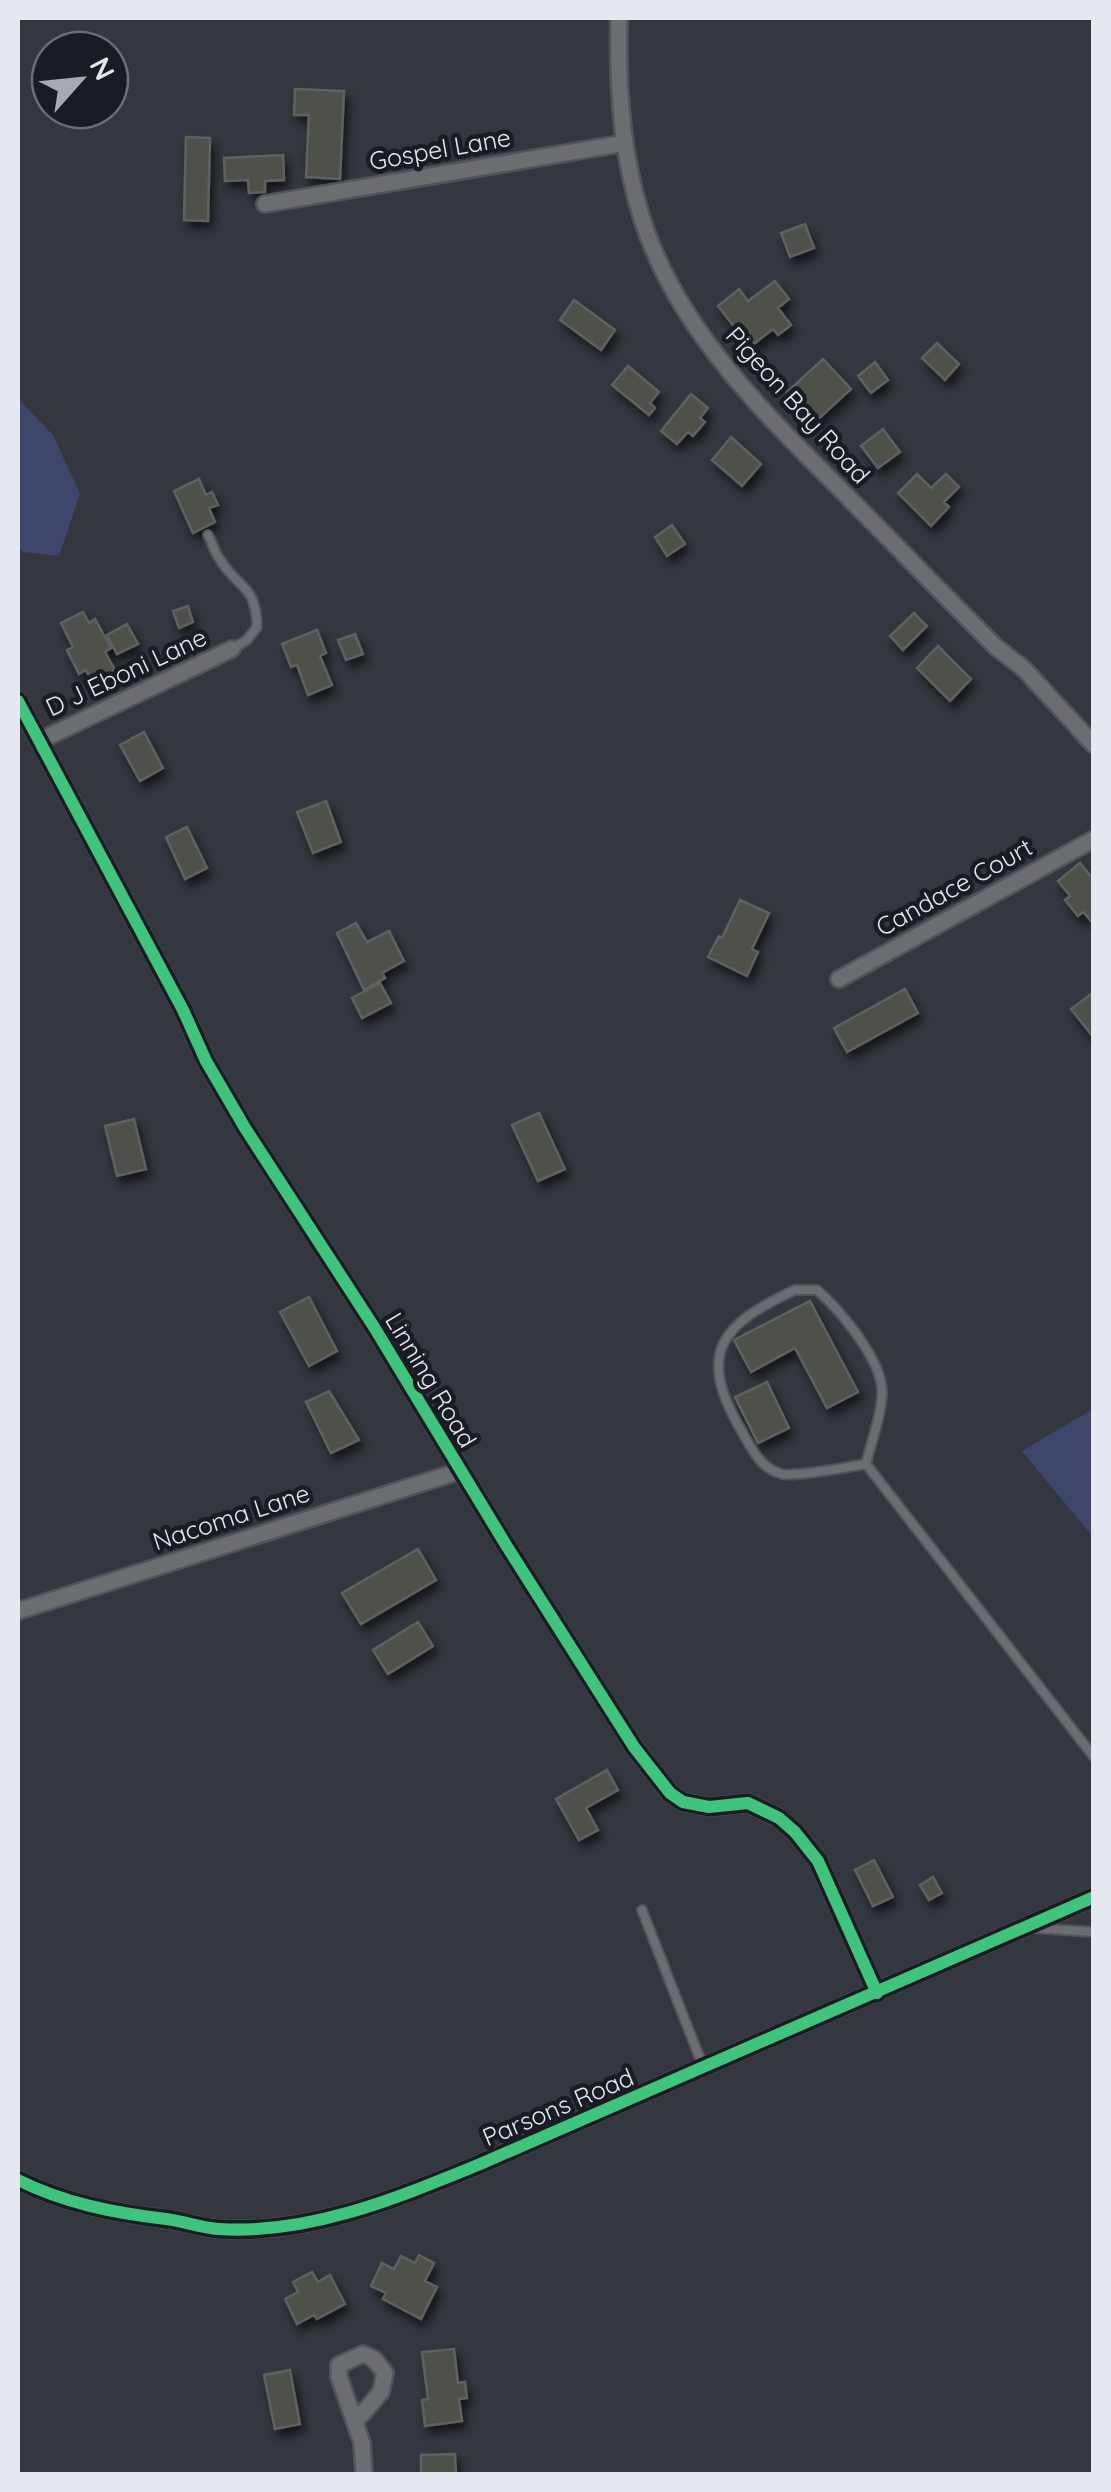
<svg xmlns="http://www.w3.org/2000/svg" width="1111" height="2492" viewBox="0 0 1111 2492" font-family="Quicksand,sans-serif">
  <defs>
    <filter id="shadow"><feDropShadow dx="4" dy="7" stdDeviation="5" flood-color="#0009"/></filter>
  </defs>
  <rect width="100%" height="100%" fill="#34373f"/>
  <!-- green -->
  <path fill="#3e476b" d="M18 399 53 435 80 494 59 556 23 552 18 547Z
    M1093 1409V1537L1022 1451Z"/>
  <!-- building -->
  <path fill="#4e514a" stroke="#5f6161" stroke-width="2.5" filter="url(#shadow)" d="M295 89 344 91 340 179 306 177 309 115H294Z
    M186 137 210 138 208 221 184 220Z
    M283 155 284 180 265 181V192L249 193 248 180 225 181 224 158Z
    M805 224 814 248 790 257 781 233Z
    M775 281 789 299 778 308 791 325 778 335 773 329 750 347 718 306 739 289 748 301Z
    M574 300 615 330 601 350 560 320Z
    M937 343 959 364 945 380 922 358Z
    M823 359 851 389 815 422 787 392Z
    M875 362 888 380 871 393 858 376Z
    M628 366 659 392 650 403 655 408 649 415 612 385Z
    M691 394 708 408 700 418 705 422 693 436 688 432 677 444 661 431Z
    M883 429 900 452 878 468 861 446Z
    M731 437 761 464 742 486 712 460Z
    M917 474 931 488 946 474 959 487 944 502 949 507 931 526 898 493Z
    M199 479 206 495 212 492 218 505 209 508 215 522 193 533 174 491Z
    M672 525 685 544 667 556 655 537Z
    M188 606 193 622 179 628 173 611Z
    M83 612 89 623 95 619 111 648 105 652 115 670 92 682 86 670 79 674 67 650 73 647 61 623Z
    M914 613 927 626 903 650 890 636Z
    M127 624 138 644 117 654 107 635Z
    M317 630 326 653 320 656 332 685 308 695 297 665 291 667 282 644Z
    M355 634 363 654 346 660 338 640Z
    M938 646 971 679 950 701 917 668Z
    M144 732 163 768 140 781 120 745Z
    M326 801 341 842 313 853 297 812Z
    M187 827 207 868 185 879 166 837Z
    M1080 863 1094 880 1092 922 1083 912 1078 916 1065 900 1070 896 1058 881Z
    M740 900 769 913 752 949 758 952 747 976 708 957 719 936 722 938Z
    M356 923 367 942 389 931 404 961 382 973 385 978 364 990 337 933Z
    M380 983 391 1003 362 1018 352 998Z
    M905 989 918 1013 847 1052 834 1028Z
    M1094 992V1038L1071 1009Z
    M539 1113 565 1169 538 1181 512 1125Z
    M134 1119 146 1169 117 1176 105 1126Z
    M309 1297 337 1351 309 1366 280 1312Z
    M810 1301 858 1392 827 1408 795 1348 751 1372 734 1340Z
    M767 1382 789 1428 758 1443 735 1397Z
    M329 1391 359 1440 331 1453 306 1402Z
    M418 1549 436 1580 361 1624 342 1593Z
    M418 1622 433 1646 388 1674 373 1650Z
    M607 1770 618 1790 586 1808 598 1830 579 1840 556 1799Z
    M874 1860 893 1897 873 1906 855 1870Z
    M933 1877 942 1893 929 1900 920 1885Z
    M419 2255 434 2263 425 2281 437 2287 421 2319 383 2299 386 2293 371 2286 382 2263 394 2269 401 2256 415 2263Z
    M312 2272 318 2282 330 2275 345 2304 317 2319 314 2315 297 2324 285 2299 298 2292 293 2282Z
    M454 2349 458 2383 465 2382 467 2398 459 2399 462 2421 425 2426 422 2400 428 2399 422 2352Z
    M290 2370 300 2424 275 2429 264 2375Z
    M455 2454 456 2474H421V2455Z"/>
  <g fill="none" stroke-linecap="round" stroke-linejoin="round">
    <defs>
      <path id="lane" d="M208 535C212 542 214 551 219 558 237 589 256 583 257 627L247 640 232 649
        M795 1290H817C841 1311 884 1362 882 1395 881 1418 871 1442 866 1464 848 1467 797 1477 782 1474 760 1469 751 1447 741 1430 696 1353 721 1324 795 1290Z
        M866 1464 1094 1757
        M642 1910 704 2069
        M1033 1928 1094 1932"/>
      <path id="street" d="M619 18C617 91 622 166 648 236 686 337 766 415 841 490 892 542 944 595 996 647L1024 669 1094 745
        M265 204 625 143
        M18 701 183 1010 206 1061 245 1128 374 1327 506 1545 634 1747 670 1793 683 1802 709 1807 748 1803 779 1818 795 1832 818 1861 877 1993
        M41 740 232 649
        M839 979 1094 839
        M18 1611 460 1471
        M18 2180C64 2203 114 2213 166 2219 183 2221 201 2228 219 2229 309 2235 397 2198 478 2165L1094 1897
        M355 2422 381 2392 385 2373 374 2359 363 2354 339 2365V2377L362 2443 364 2474"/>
    </defs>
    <!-- lane casing -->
    <use href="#lane" stroke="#51545b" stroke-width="12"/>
    <!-- street casing -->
    <use href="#street" stroke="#51545b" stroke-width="20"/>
    <!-- lane -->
    <use href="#lane" stroke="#6b6d71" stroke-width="8"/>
    <!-- street -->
    <use href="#street" stroke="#6b6d71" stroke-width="15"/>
    <defs>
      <path id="cycleway" d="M18 701 183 1010 206 1061 245 1128 374 1327 506 1545 634 1747 670 1793 683 1802 709 1807 748 1803 779 1818 795 1832 818 1861 877 1993
        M18 2180C64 2203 114 2213 166 2219 183 2221 201 2228 219 2229 309 2235 397 2198 478 2165L1094 1897"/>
    </defs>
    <!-- cycleway casing -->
    <use href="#cycleway" stroke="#1a1c23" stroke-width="19"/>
    <!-- cycleway -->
    <use href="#cycleway" stroke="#40c37c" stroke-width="12"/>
  </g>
  <g text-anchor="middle" stroke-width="9" stroke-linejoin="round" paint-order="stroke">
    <!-- street labels -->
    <g font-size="25" fill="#e5e7f1" stroke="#1a1c23">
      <text transform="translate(440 149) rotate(-10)" y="9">Gospel Lane</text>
      <text transform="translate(798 405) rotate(48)" y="9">Pigeon Bay Road</text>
      <text transform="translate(126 672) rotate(-25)" y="9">D J Eboni Lane</text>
      <text transform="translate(954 887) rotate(-29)" y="9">Candace Court</text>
      <text transform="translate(431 1380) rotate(59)" y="9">Linning Road</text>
      <text transform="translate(231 1517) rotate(-18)" y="9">Nacoma Lane</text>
      <text transform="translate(558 2107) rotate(-23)" y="9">Parsons Road</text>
    </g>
  </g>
  <!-- border -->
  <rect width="1111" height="2492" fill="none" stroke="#e5e7f1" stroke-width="40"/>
  <!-- north arrow -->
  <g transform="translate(80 80) rotate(63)"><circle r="48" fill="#1a1c23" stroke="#6b6d75" stroke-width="2.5"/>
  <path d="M0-8L18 38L0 25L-18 38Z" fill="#a7a9b3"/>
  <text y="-15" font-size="28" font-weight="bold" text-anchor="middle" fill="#e5e7f1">N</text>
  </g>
</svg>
